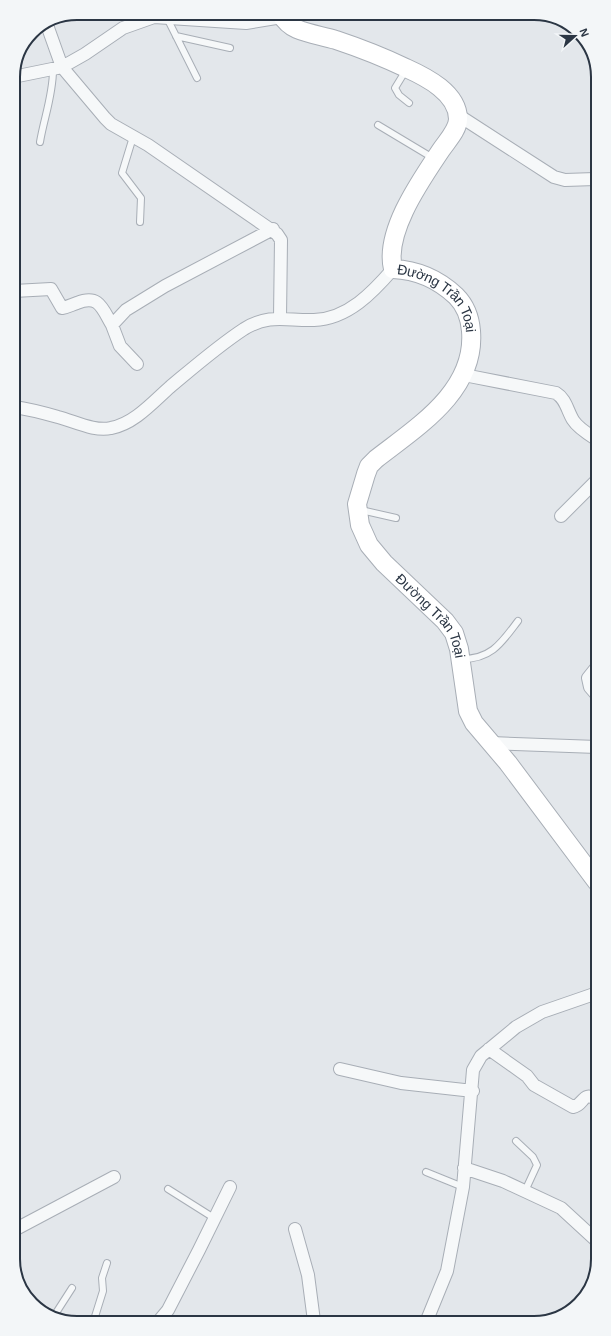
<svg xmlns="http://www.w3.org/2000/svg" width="611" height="1336" viewBox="0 0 611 1336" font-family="Arial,sans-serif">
  <rect width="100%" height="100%" fill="#e3e7eb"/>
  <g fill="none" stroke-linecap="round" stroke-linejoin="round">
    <defs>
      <path id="lane" d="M167 18 197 78
        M176 36 230 48
        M406 70 395 88 399 95 409 103
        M378 125 433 158
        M133 137 122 173 141 198 140 222
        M40 142C44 118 53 95 53 70
        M361 510 396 518
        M462 659C492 659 502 642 518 621
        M516 1141 533 1157 537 1165 525 1191
        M426 1172 463 1187
        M168 1189 214 1218
        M54 1316 72 1288
        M93 1323 103 1291 102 1278 107 1263"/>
      <path id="street" d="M47 25 62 67 105 118 111 124 148 145 277 234 281 240 280 318
        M13 77 62 67 85 54 123 28 154 17 246 23 282 17
        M458 115 554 177 565 180 595 179
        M14 291 51 289 62 308C68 307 71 305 77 303 99 294 102 308 112 325L126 310 165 286 273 229
        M112 325 120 346 137 364
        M464 375 556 393C566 399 567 410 573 420 578 428 588 434 596 439
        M14 407C29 409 44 413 58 417 74 421 95 432 111 428 134 424 153 402 170 387 194 367 218 346 244 329 270 313 287 321 314 320 348 319 373 292 393 269
        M561 516 596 481
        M596 668 588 678 590 687 596 694
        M491 743 597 747
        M489 1049 527 1076 534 1085 573 1107C585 1105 581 1090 598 1100
        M340 1069 401 1083 473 1091
        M464 1168 503 1181 561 1208 598 1242
        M16 1229 114 1177
        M295 1229 308 1275 314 1321
        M427 1320 447 1271 463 1187 473 1070 481 1056 516 1027 542 1012 597 993
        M158 1322 168 1310 199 1250 230 1187"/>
      <g id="secondary">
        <path id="s1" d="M280 13C284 20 290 26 297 29 309 34 323 36 336 40 360 48 383 57 406 68 426 77 458 93 458 119 458 130 447 141 441 150 421 180 384 232 393 269 417 270 438 279 456 296 465 305 470 318 471 331 476 391 417 427 376 459L369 466 366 474 357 504 360 525 369 545 384 563 445 621 454 633 459 649 468 711 474 723 508 763 597 882"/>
      </g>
    </defs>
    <!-- lane casing -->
    <use href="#lane" stroke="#a8aeb6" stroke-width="8"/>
    <!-- street casing -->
    <use href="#street" stroke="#a8aeb6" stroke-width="14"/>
    <!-- secondary casing -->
    <use href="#secondary" stroke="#a8aeb6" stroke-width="20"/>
    <!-- lane -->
    <use href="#lane" stroke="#f6f8f9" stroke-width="6"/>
    <!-- street -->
    <use href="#street" stroke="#f6f8f9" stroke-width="12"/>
    <!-- secondary -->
    <use href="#secondary" stroke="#fff" stroke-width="18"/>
  </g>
  <g text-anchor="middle" stroke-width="3" stroke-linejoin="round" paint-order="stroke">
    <!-- street labels -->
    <g font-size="14" fill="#2b3644" stroke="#f3f6f8">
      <text dy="5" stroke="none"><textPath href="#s1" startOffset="441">Đường Trần Toại</textPath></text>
      <text dy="5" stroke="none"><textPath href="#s1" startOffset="848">Đường Trần Toại</textPath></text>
    </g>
  </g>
  <!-- crop -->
  <path d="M0 0H611V1336H0ZM77 20H534A57 57 0 0 1 591 77V1259A57 57 0 0 1 534 1316H77A57 57 0 0 1 20 1259V77A57 57 0 0 1 77 20Z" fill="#f3f6f8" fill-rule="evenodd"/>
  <path fill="none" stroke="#2b3644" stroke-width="2" d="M77 20H534A57 57 0 0 1 591 77V1259A57 57 0 0 1 534 1316H77A57 57 0 0 1 20 1259V77A57 57 0 0 1 77 20Z"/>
  <!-- north arrow -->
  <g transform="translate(575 36) rotate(69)" stroke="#f3f6f8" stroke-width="3" paint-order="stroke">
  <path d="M0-3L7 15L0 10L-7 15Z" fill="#2b3644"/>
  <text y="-6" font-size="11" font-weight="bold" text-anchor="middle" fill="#2b3644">N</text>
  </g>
</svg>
